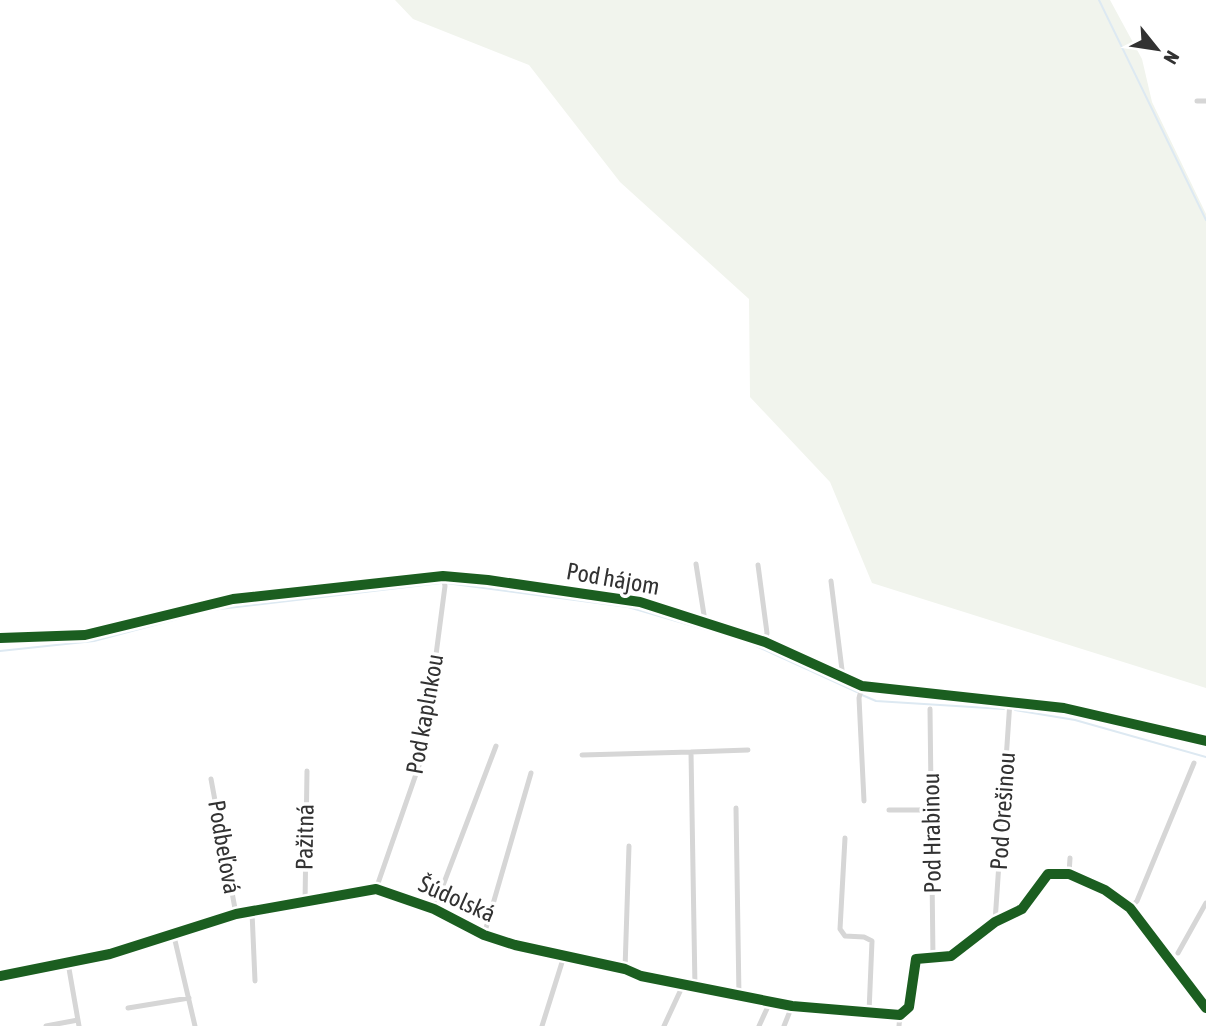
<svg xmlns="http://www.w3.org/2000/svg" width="1206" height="1026" viewBox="0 0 1206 1026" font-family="'Asap Condensed',sans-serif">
  <rect width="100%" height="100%" fill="#fff"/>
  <!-- green -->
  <path fill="#f1f4ed" d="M395 0H1110L1142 59 1152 102 1206 214V688L872 583 830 482 750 397 749 299 620 182 529 65 413 19Z"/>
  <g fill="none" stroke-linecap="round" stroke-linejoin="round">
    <!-- stream -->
    <path stroke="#dde9f2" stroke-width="2" d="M1099 0 1206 220
      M446 583 628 607 745 641 857 692
      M0 651 94 641 211 610 441 583
      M862 695 876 701 1004 709
      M1015 710 1075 720 1206 757"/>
    <!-- minor -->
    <path stroke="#d6d6d6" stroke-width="5" d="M1197 101H1206
      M696 564 704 615 702 621
      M758 565 767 633 765 642
      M831 581 843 678
      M0 638 85 635 233 599 443 576 488 580 640 602 765 642 862 686 1064 708 1206 741
      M862 686 859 698 864 801
      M930 709 933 957
      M691 752 748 750
      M582 755 691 752 695 988
      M211 779 236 914
      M736 808 739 997
      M889 810H931
      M845 838 840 929 845 936 864 937 872 941 869 1012
      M1069 874 1070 858
      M376 889 423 754 445 586 443 576
      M305 903 307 771
      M1130 908 1137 901 1194 763
      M434 909 496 746
      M252 912 255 981
      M995 922 1010 701
      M173 932 195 1026
      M484 935 531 773
      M1178 953 1206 903
      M68 963 79 1026
      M625 969 629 846
      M0 976 110 954 236 914 376 889 434 909 484 935 515 945 625 969 641 976 792 1006 900 1015
      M128 1008 189 998
      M900 1015 909 1007 916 959 951 956 995 922 1022 909 1048 874H1069L1105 890 1130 908 1206 1008
      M46 1026 78 1020
      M542 1026 564 956
      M664 1026 683 985
      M759 1026 770 1002
      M784 1026 792 1006
      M899 1026 900 1015"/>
    <defs>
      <path id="cycleway" d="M0 638 85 635 233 599 443 576 488 580 640 602 765 642 862 686 1064 708 1206 741
        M0 976 110 954 236 914 376 889 434 909 484 935 515 945 625 969 641 976 792 1006 900 1015
        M900 1015 909 1007 916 959 951 956 995 922 1022 909 1048 874H1069L1105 890 1130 908 1206 1008"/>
    </defs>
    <!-- cycleway casing -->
    <use href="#cycleway" stroke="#fff" stroke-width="15"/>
    <!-- cycleway -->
    <use href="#cycleway" stroke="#1b5e20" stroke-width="10"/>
  </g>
  <g text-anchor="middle" stroke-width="7" stroke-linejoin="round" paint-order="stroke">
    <!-- street labels -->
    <g font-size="24" fill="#323232" stroke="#fff">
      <text transform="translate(613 579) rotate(10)" y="8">Pod hájom</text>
      <text transform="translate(425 714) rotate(-80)" y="8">Pod kaplnkou</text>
      <text transform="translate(1003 811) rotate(-86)" y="8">Pod Orešinou</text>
      <text transform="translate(932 833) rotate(-91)" y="8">Pod Hrabinou</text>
      <text transform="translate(305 837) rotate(-89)" y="8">Pažitná</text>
      <text transform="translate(224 847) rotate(80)" y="8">Podbeľová</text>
      <text transform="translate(457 899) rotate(24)" y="8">Šúdolská</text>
    </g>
  </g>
  <!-- north arrow -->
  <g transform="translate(1157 49) rotate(120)" stroke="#ffffff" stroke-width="5" paint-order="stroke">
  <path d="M0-5L12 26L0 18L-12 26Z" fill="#323232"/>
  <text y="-10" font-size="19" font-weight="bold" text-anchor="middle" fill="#323232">N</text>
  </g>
</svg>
